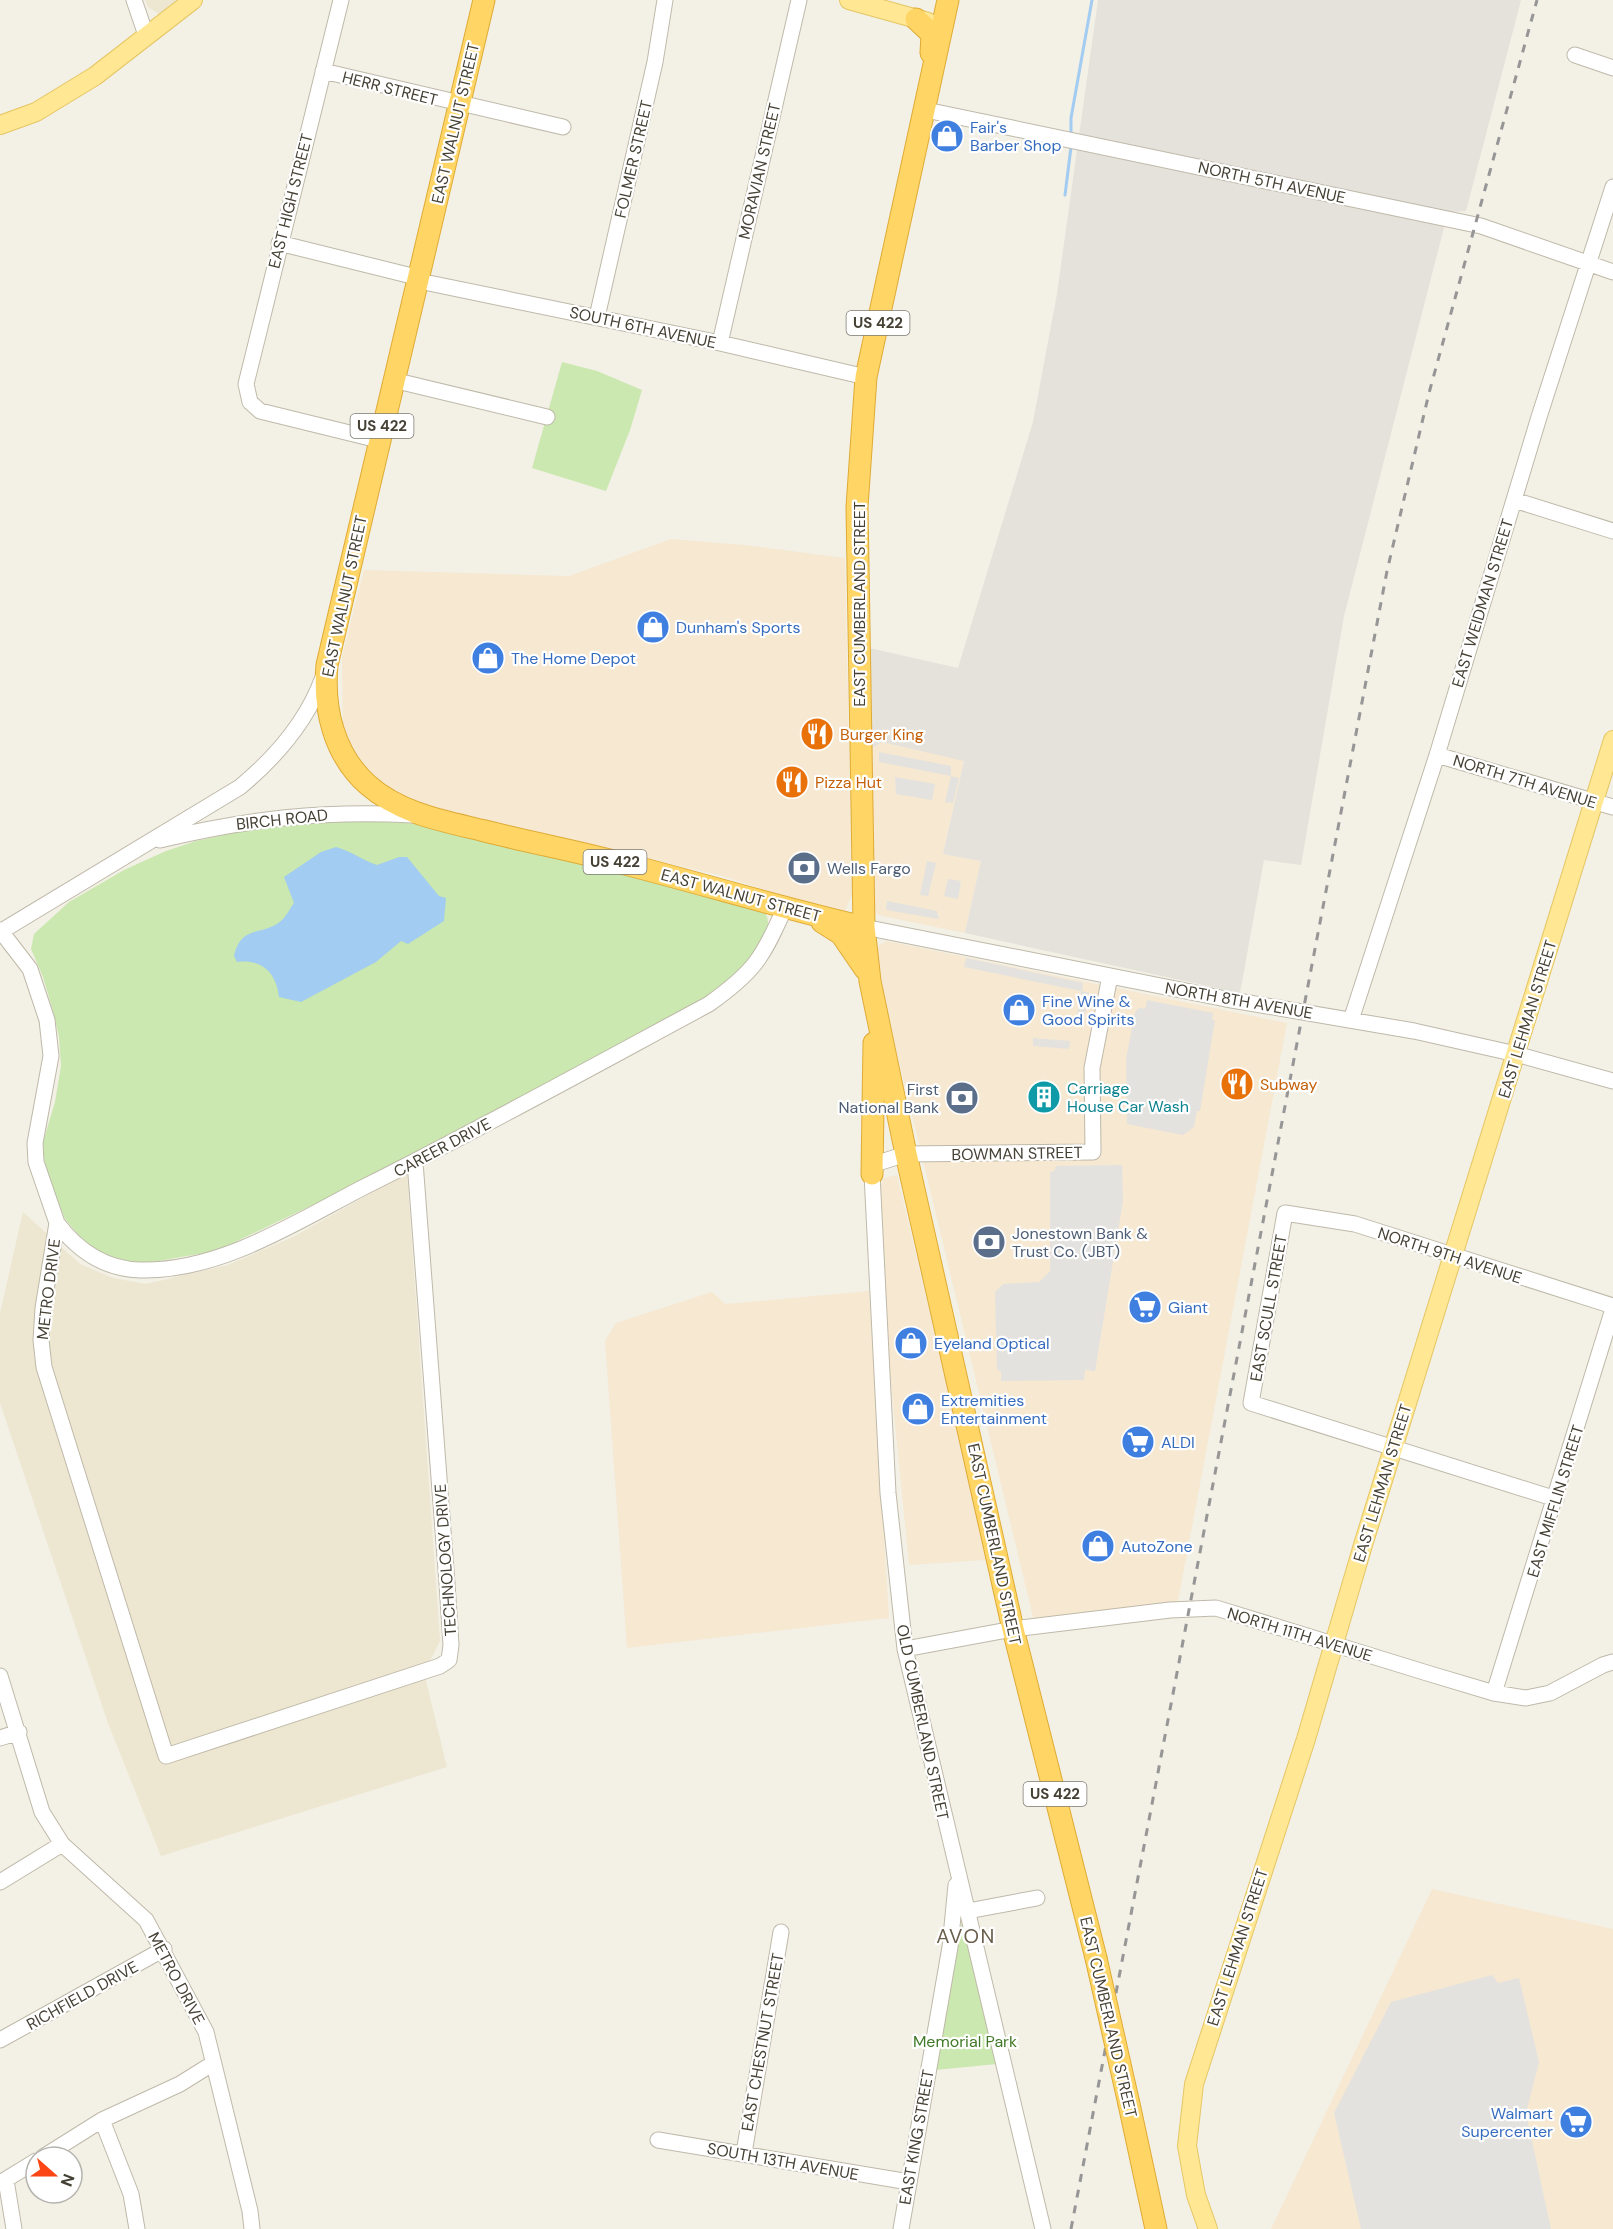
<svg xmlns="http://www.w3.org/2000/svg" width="1613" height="2229" viewBox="0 0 1613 2229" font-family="'DM Sans',sans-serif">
  <rect width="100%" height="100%" fill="#f3f0e6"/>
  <!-- commercial -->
  <path fill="#f6e8d1" d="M671 539 744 545 845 558 852 895 845 911 836 912 719 875 428 807 387 790 366 771 343 733 342 657 364 570 569 576Z
    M882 742 964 760 943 854 981 861 965 933 878 915 874 911 872 748Z
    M887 941 1287 1023 1178 1601 1050 1620 1041 1621 1033 1617 885 1003 877 950 880 944Z
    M897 1175 971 1487 986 1560 909 1565 882 1293 881 1184 884 1178Z
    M869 1291 889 1618 627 1648 605 1341 616 1323 712 1292 725 1304Z
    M1432 1889 1613 1929V2229H1271Z"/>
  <!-- industrial -->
  <path fill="#e5e1db" d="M1098 0H1521L1466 211 1448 212 1344 616 1301 865 1264 860 1240 993 965 933 981 861 943 854 964 761 882 742 872 748 869 648 958 668 1033 422 1057 294Z"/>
  <!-- education -->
  <path fill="#ede6d0" d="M145 0H178L159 14 148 7Z
    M407 1173 440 1641 431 1659 422 1665 447 1767 161 1856 108 1723 0 1403V1313L23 1212 80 1264 113 1278 146 1284 228 1265 293 1237Z"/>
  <!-- green -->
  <path fill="#cae8af" d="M562 362 597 371 642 390 630 430 606 491 532 468Z
    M339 820 424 824 701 889 764 911C783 937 730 978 713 994L367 1179 229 1245 204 1253 147 1263 130 1265 112 1259 87 1245 65 1219 45 1168 43 1142 55 1102 61 1066 59 1037 53 1011 43 977 31 949 34 934 69 902 124 870 166 851 196 841 267 826Z
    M963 1915 997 2064 935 2070Z"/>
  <!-- parking -->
  <path fill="#e4e2de" d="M879 752 951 766V776L959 778 953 803 945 802 951 776 879 762Z
    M895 777 935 784 932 800 896 794Z
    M927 861 936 863 928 896 920 895Z
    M948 879 961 881 958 899 944 896Z
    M887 901 937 911 939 919 886 910Z
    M966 958 1083 983 1082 991 1089 993 1083 1024 1076 1023 1081 991 964 967Z
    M1147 1000 1213 1013 1212 1020H1215L1200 1111H1197L1194 1127 1183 1135 1127 1124 1126 1059 1135 1012 1139 1008 1145 1009Z
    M1033 1038 1070 1041 1069 1049 1033 1046Z
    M1122 1165 1123 1201 1095 1371 1085 1370 1084 1380 1001 1381V1372L997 1369 995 1292 1003 1284 1039 1282 1050 1271V1172L1054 1171 1056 1166Z
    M1492 1975 1498 1983 1519 1978 1539 2062 1526 2113 1551 2229H1361L1334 2113 1391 2002Z"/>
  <!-- water -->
  <path fill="#a2ccf1" d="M336 847C353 852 362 860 377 865L399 857H407L439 896 446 898 444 921 408 944 401 941 376 962 301 1002 279 997C276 972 262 959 237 962L234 956C242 922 264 938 283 919 287 915 290 908 294 903L284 877 321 852Z"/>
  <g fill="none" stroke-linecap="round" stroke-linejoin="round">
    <!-- stream -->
    <path stroke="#a2ccf1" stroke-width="3" d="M1071 134V118L1092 0
      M1065 195 1071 147"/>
    <defs>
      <path id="minor" d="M134 0 146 35
        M341 0 246 384 250 402 260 411 378 440
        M1575 55 1613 68
        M323 71 563 127
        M926 110 1481 226 1613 272
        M279 243 420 278
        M419 281 720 343 866 377
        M597 317 655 62 665 0
        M720 343 799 0
        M393 380 547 417
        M1514 500 1613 531
        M1437 755 1613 807
        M160 840C248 819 322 810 413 815
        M864 927 1226 999 1414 1031 1516 1054 1613 1081
        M0 930 30 969 47 1020 51 1056 35 1143 36 1162 57 1223 43 1308 41 1340 44 1367 166 1756 440 1666 449 1660 451 1645 447 1583 415 1162
        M0 932 240 787C276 757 307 722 323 677
        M1351 1020 1437 755 1539 417 1613 187
        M57 1223C78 1251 105 1269 140 1270 220 1272 296 1222 364 1187 480 1129 594 1066 709 1004 754 972 763 958 785 907
        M1556 1499 1251 1403 1285 1213 1355 1224 1613 1306
        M905 1649 1013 1629 1170 1610 1216 1608 1427 1673 1494 1693 1526 1698 1550 1693 1603 1665 1613 1662
        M0 1676 42 1812 62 1844 146 1920 206 2032 250 2211 252 2229
        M1494 1693 1613 1309
        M0 1738 19 1732
        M0 1882 62 1844
        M968 1911 1037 1898
        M0 2040 164 1949
        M102 2120 131 2194 137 2229
        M658 2140 909 2182
        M744 2153 781 1932
        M43 2157 102 2120 180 2084 212 2064
        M6 2180 14 2229
        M0 2183 36 2161
        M901 2229 950 1947 956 1885
        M1043 2229 905 1649 888 1493 872 1174 878 1163 906 1154 1093 1152 1092 1068 1110 976"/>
      <path id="major" d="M849 0 928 22
        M0 125 36 112 95 76 193 0
        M1208 2229 1196 2195 1187 2146 1194 2084 1306 1739 1363 1545 1613 740"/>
      <path id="highway" d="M484 0 327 665C323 709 334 755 368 785 401 814 444 821 485 831 528 842 571 850 613 861 697 882 780 908 864 927
        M948 0 866 377 857 507 864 927 870 981 906 1154 1013 1629 1096 1958
        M916 19 932 34 931 53
        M822 922 841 934 865 969
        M872 1174 874 1043
        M1129 2104 1156 2229"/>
    </defs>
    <!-- minor casing -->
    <use href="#minor" stroke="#bfb9a9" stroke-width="17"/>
    <!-- major casing -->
    <use href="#major" stroke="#e5c663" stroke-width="20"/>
    <!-- highway casing -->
    <use href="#highway" stroke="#dfab35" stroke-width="23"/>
    <!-- minor -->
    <use href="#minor" stroke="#fff" stroke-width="15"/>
    <!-- major -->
    <use href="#major" stroke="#ffe794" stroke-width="18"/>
    <!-- highway -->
    <use href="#highway" stroke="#ffd566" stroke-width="21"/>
    <!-- rail -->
    <path stroke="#969696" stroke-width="3" stroke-dasharray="8 8" stroke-linecap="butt" d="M1071 2229 1387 571 1429 393 1537 0"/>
    <defs>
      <path id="highway-bridge" d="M1096 1958 1129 2104"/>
    </defs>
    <!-- highway-bridge casing -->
    <use href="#highway-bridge" stroke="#dfab35" stroke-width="23" stroke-linecap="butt"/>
    <!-- highway-bridge -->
    <use href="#highway-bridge" stroke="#ffd566" stroke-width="21"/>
  </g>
  <!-- icons -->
  <defs>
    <symbol id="shop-disc" viewBox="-11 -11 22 22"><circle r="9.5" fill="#3f7fe0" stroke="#fff"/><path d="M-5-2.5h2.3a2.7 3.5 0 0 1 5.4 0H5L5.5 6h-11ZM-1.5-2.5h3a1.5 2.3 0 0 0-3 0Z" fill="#fff"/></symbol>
    <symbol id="restaurant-disc" viewBox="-11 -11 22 22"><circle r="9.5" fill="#e8710a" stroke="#fff"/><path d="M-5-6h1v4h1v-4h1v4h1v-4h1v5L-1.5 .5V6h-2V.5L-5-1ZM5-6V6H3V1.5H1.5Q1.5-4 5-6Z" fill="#fff"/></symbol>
    <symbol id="bank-disc" viewBox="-11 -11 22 22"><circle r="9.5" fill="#5c6f8a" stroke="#fff"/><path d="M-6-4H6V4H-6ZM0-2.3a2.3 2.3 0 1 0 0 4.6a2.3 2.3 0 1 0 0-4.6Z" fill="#fff"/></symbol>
    <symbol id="building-disc" viewBox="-11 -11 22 22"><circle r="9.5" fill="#0f9aa8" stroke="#fff"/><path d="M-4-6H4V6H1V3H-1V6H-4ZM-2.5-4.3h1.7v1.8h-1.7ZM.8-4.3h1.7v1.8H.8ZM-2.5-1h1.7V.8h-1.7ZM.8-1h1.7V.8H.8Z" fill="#fff"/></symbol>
    <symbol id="supermarket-disc" viewBox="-11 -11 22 22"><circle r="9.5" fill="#3f7fe0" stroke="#fff"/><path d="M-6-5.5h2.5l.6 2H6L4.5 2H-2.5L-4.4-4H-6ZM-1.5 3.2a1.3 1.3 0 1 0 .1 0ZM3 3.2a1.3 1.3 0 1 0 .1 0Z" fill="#fff"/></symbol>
  </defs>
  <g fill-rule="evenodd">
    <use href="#shop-disc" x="928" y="117" width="38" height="38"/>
    <use href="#shop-disc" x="634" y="608" width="38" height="38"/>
    <use href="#shop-disc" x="469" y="639" width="38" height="38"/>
    <use href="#restaurant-disc" x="798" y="715" width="38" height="38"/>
    <use href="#restaurant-disc" x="773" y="763" width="38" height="38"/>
    <use href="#bank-disc" x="785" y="849" width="38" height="38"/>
    <use href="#shop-disc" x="1000" y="991" width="38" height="38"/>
    <use href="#restaurant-disc" x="1218" y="1065" width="38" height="38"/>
    <use href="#building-disc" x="1025" y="1078" width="38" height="38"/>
    <use href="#bank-disc" x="943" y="1079" width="38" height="38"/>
    <use href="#bank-disc" x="970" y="1223" width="38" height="38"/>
    <use href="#supermarket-disc" x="1126" y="1288" width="38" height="38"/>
    <use href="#shop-disc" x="892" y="1324" width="38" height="38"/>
    <use href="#shop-disc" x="899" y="1390" width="38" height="38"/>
    <use href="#supermarket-disc" x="1119" y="1423" width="38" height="38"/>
    <use href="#shop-disc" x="1079" y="1527" width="38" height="38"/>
    <use href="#supermarket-disc" x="1557" y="2103" width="38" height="38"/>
  </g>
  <g text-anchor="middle" stroke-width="4.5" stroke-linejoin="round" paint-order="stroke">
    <!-- shield labels -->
    <g fill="#fff" stroke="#7e7a72" stroke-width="1.5">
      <rect x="846.5" y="311" width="63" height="24" rx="4.5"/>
      <rect x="350.5" y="414" width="63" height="24" rx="4.5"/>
      <rect x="583.5" y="850" width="63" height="24" rx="4.5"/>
      <rect x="1023.5" y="1782" width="63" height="24" rx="4.5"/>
    </g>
    <g font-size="15" font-weight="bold" fill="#464135">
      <text x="878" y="328">US 422</text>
      <text x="382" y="431">US 422</text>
      <text x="615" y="867">US 422</text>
      <text x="1055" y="1799">US 422</text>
    </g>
    <!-- street labels -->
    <g font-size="16" fill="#464135" stroke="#fff">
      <text transform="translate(390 88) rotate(14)" y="6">HERR STREET</text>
      <text transform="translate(455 123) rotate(-77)" y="6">EAST WALNUT STREET</text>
      <text transform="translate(633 159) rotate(-77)" y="6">FOLMER STREET</text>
      <text transform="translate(759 171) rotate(-77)" y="6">MORAVIAN STREET</text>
      <text transform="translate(1272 182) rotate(12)" y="6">NORTH 5TH AVENUE</text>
      <text transform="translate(290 201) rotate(-76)" y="6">EAST HIGH STREET</text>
      <text transform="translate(643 327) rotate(12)" y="6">SOUTH 6TH AVENUE</text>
      <text transform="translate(344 596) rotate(-78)" y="6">EAST WALNUT STREET</text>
      <text transform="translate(1482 603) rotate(-73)" y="6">EAST WEIDMAN STREET</text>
      <text transform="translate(859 604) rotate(-90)" y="6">EAST CUMBERLAND STREET</text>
      <text transform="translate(1525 781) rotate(17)" y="6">NORTH 7TH AVENUE</text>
      <text transform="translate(282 819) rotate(-6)" y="6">BIRCH ROAD</text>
      <text transform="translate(741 895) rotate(15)" y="6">EAST WALNUT STREET</text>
      <text transform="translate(1239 1000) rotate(10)" y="6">NORTH 8TH AVENUE</text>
      <text transform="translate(1527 1019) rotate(-73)" y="6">EAST LEHMAN STREET</text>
      <text transform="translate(442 1147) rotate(-28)" y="6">CAREER DRIVE</text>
      <text transform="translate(1017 1153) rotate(-1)" y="6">BOWMAN STREET</text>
      <text transform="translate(1450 1255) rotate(18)" y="6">NORTH 9TH AVENUE</text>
      <text transform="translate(48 1289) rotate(-83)" y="6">METRO DRIVE</text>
      <text transform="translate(1268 1308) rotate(-80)" y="6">EAST SCULL STREET</text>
      <text transform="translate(1382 1483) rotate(-73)" y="6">EAST LEHMAN STREET</text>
      <text transform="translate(1555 1501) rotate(-73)" y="6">EAST MIFFLIN STREET</text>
      <text transform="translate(995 1544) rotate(78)" y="6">EAST CUMBERLAND STREET</text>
      <text transform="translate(445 1560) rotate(-94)" y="6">TECHNOLOGY DRIVE</text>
      <text transform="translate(1300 1634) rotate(17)" y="6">NORTH 11TH AVENUE</text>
      <text transform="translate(923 1722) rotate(78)" y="6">OLD CUMBERLAND STREET</text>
      <text transform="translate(1237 1947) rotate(-72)" y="6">EAST LEHMAN STREET</text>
      <text transform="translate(177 1978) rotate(62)" y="6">METRO DRIVE</text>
      <text transform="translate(82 1995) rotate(-29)" y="6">RICHFIELD DRIVE</text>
      <text transform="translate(1109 2017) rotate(77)" y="6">EAST CUMBERLAND STREET</text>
      <text transform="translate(762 2042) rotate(-80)" y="6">EAST CHESTNUT STREET</text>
      <text transform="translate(916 2137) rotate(-80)" y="6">EAST KING STREET</text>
      <text transform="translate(783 2161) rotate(10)" y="6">SOUTH 13TH AVENUE</text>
    </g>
    <!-- shop labels -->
    <g font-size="16" fill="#366cbe" stroke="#fff" text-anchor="start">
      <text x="970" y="133">Fair's<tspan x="970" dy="18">Barber Shop</tspan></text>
      <text x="676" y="633">Dunham's Sports</text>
      <text x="511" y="664">The Home Depot</text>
      <text x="1042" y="1007">Fine Wine &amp;<tspan x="1042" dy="18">Good Spirits</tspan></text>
      <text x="1168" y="1313">Giant</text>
      <text x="934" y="1349">Eyeland Optical</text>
      <text x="941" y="1406">Extremities<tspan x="941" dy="18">Entertainment</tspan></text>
      <text x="1161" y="1448">ALDI</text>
      <text x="1121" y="1552">AutoZone</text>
      <text x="1553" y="2119" text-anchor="end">Walmart<tspan x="1553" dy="18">Supercenter</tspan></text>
    </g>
    <!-- food labels -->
    <g font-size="16" fill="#c56008" stroke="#fff" text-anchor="start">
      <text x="840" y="740">Burger King</text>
      <text x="815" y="788">Pizza Hut</text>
      <text x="1260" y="1090">Subway</text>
    </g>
    <!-- service labels -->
    <g font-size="16" fill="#4e5e75" stroke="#fff" text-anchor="start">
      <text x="827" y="874">Wells Fargo</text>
      <text x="939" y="1095" text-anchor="end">First<tspan x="939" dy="18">National Bank</tspan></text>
      <text x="1012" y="1239">Jonestown Bank &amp;<tspan x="1012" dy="18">Trust Co. (JBT)</tspan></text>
    </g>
    <!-- culture labels -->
    <g font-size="16" fill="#0d838f" stroke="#fff" text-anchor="start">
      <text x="1067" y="1094">Carriage<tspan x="1067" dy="18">House Car Wash</tspan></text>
    </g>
    <!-- park labels -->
    <g font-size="16" fill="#417928" stroke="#fff">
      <text x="965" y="2047">Memorial Park</text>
    </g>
    <!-- quarter labels -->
    <g font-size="20" letter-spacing="1.5" fill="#695f4c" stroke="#fff">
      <text x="966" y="1943">AVON</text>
    </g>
  </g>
  <!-- north arrow -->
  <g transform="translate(54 2175) rotate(111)"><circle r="28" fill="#ffffff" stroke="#b5b3ae" stroke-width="1.5"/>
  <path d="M0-4.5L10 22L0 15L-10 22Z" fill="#fc4615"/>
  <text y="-9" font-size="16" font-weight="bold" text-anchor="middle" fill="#464135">N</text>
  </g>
</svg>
